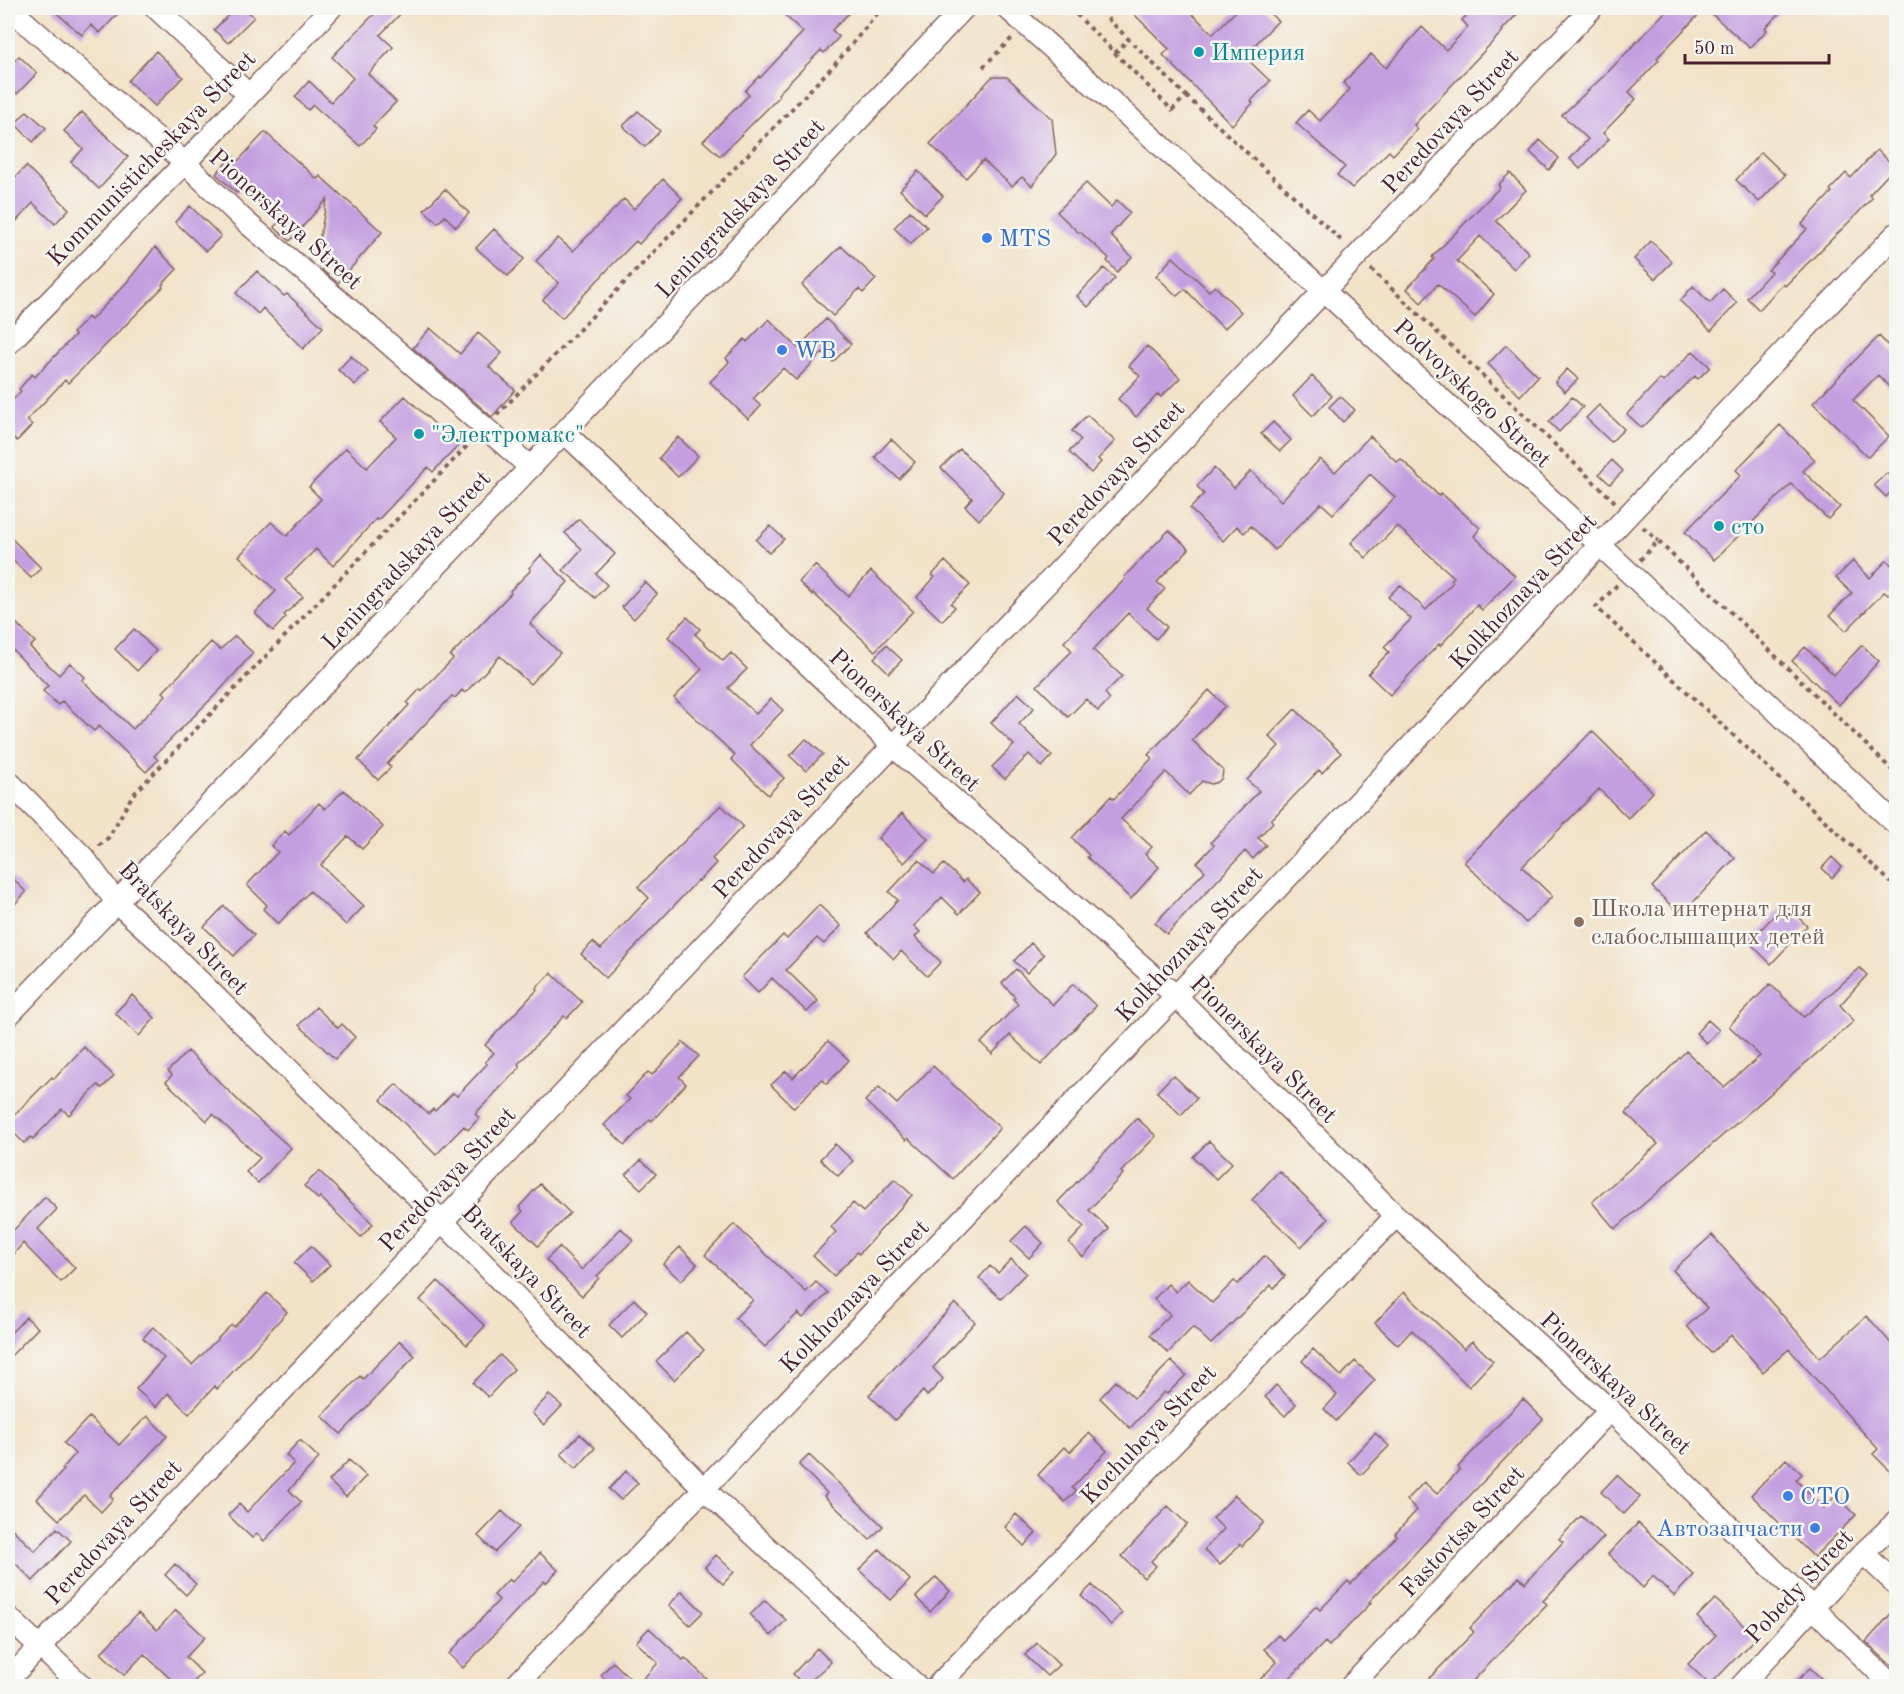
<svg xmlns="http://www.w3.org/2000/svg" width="1904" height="1694" viewBox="0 0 1904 1694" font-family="'Old Standard TT',serif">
  <rect width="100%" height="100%" fill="#f6f6f2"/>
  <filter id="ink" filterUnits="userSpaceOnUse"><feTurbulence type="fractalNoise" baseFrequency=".0167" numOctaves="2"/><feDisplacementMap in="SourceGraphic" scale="12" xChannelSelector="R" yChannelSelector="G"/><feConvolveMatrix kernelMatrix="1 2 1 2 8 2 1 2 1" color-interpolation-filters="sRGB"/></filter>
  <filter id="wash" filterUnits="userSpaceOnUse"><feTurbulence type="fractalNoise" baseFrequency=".008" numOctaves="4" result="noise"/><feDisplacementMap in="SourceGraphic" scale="24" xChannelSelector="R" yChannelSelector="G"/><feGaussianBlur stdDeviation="1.35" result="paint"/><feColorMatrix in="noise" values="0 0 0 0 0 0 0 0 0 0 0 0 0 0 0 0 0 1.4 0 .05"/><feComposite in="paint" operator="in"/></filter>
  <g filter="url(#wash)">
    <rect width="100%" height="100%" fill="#f2e2c8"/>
    <g id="blocks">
      <!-- building -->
      <path fill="#c49fe0" d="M51 8H123L100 33 91 25 82 35Z
        M235 8H244L254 17 228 43 214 30Z
        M380 8H406L380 35 393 47 368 74 396 102 373 126 376 129 360 146 313 105 308 110 295 97 309 81 331 102 353 78 332 57Z
        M777 8H854L832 30 839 37 824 53 821 50 778 94 780 96 720 156 703 141 749 95 745 91 759 76 760 78 803 32Z
        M1128 8H1186L1213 34 1239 8H1264L1278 21 1244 56 1270 81 1251 101 1253 103 1232 125 1163 55 1169 49Z
        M1474 8H1523L1502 30 1503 31 1414 125 1418 129 1393 155 1389 151 1352 188 1337 175 1345 167 1296 123 1308 110 1320 121 1350 89 1343 83 1371 54 1386 68 1422 27 1446 50 1468 27 1462 20Z
        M1669 8H1705L1657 58 1659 60 1629 92 1636 99 1603 133 1609 139 1580 169 1570 159 1588 139 1562 115 1608 72Z
        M1705 8H1785L1765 28 1767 30 1750 48Z
        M156 51 183 77 155 106 128 81Z
        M19 56 37 73 17 94 8 85V67Z
        M992 77H1007L1052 119 1056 154 1032 186 1022 177 1012 186 983 160 966 178 930 144Z
        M27 111 46 128 33 142 15 124Z
        M638 111 660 131 645 147 623 126Z
        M82 112 128 157 99 189 71 162 83 149 64 131Z
        M265 132 317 179 320 176 382 232 338 283 322 270 327 265 318 247 327 199 290 241 274 227 280 221 243 187 237 193 216 174 232 156 238 161Z
        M1540 140 1559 158 1549 170 1530 152Z
        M1877 150 1895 167 1869 195 1872 198 1856 215 1785 286 1783 284 1759 310 1747 298 1771 272 1768 270 1807 229 1802 224 1832 192 1830 190 1846 173 1851 178Z
        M1761 152 1785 175 1759 202 1736 180Z
        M26 166 69 209 55 224 33 203 8 230V185Z
        M918 171 943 196 925 214 900 190Z
        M1510 173 1526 190 1496 221 1529 253 1514 269 1480 236 1457 261 1494 294 1475 317 1438 284 1421 303 1407 289 1434 259 1432 257 1500 187 1498 185Z
        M663 179 682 198 639 244 636 241 612 265 562 318 543 300 559 283 536 261 558 238 573 251 624 199 634 209Z
        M1086 183 1111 207 1117 200 1130 213 1110 235 1132 257 1117 272 1107 261 1109 258 1080 232 1079 233 1057 212Z
        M445 189 469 213 456 227 445 216 438 223 424 210Z
        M190 206 221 236 206 251 175 222Z
        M910 211 927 227 911 244 894 228Z
        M494 229 524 259 508 276 476 248Z
        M1651 241 1672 262 1655 279 1634 259Z
        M841 246 876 279 863 293 859 289 833 316 802 285Z
        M155 247 177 269 162 285 163 287 96 355 68 383 65 380 27 420 32 425 17 441 8 432V405L21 391 19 389 32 374 35 377 75 335 73 333 88 317 91 320 127 282Z
        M1173 257 1209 291 1215 286 1241 312 1224 329 1185 289 1177 296 1156 276Z
        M1104 268 1115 278 1088 307 1077 296Z
        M257 271 284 296 287 294 323 327 303 349 263 308 258 314 236 293Z
        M1693 286 1710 303 1723 289 1737 303 1711 331 1680 301Z
        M769 319 798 348 826 319 851 344 833 362 823 352 796 380 783 368 753 399 761 406 748 419 710 382 729 362 726 358 745 339 747 342Z
        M430 328 460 354 478 333 502 353 489 367 515 390 492 417 413 348Z
        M1879 336 1896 354V394L1878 375 1853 400 1889 436 1868 457 1813 403Z
        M1506 345 1538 376 1520 396 1488 364Z
        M1147 346 1180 378 1161 397 1158 394 1136 417 1118 399 1140 376 1129 366Z
        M1693 351 1710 367 1698 379 1695 376 1642 428 1627 414 1660 379 1663 382Z
        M351 356 368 372 355 385 338 370Z
        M1567 369 1578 379 1565 392 1555 382Z
        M1312 376 1332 396 1313 416 1293 396Z
        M405 396 458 446 433 472 428 467 378 520 376 519 333 566 316 549 285 580 303 597 284 615 286 617 273 631 255 613 276 591 239 556 271 522 287 536 321 499 309 487 346 448 367 468 396 437 380 422Z
        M1340 396 1355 410 1343 422 1329 407Z
        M1572 397 1583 407 1559 432 1549 422Z
        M1599 405 1624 429 1611 442 1586 418Z
        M1087 415 1115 441 1098 459 1101 462 1091 473 1069 452 1081 440 1072 431Z
        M1273 422 1291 440 1280 451 1261 434Z
        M1780 425 1815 460 1803 471 1840 507 1828 519 1791 484 1714 560 1685 532 1741 475 1736 470Z
        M1370 436 1397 462 1401 459 1439 496 1441 493 1480 528 1474 536 1515 576 1482 610 1477 605 1440 646 1439 644 1390 695 1368 674 1389 652 1384 647 1411 619 1388 597 1400 585 1426 610 1453 582 1451 580 1454 577 1397 526 1366 558 1351 543 1395 497 1370 474 1333 514 1321 503 1275 550 1251 526 1244 533 1237 526 1223 541 1190 509 1204 494 1197 486 1214 468 1234 488 1251 471 1281 501 1320 459 1335 472Z
        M678 437 698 456 678 477 659 458Z
        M891 439 915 462 899 479 875 457Z
        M960 449 1004 493 979 520 965 506 972 498 941 468Z
        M1612 460 1623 471 1610 484 1599 474Z
        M1887 473 1896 482V487L1886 497 1874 485Z
        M579 519 615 554 596 574 607 585 595 598 563 570 582 549 565 533Z
        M770 526 784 539 769 553 756 540Z
        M1169 530 1189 549 1157 582 1165 589 1147 608 1167 627 1156 639 1128 613 1093 650 1122 676 1105 693 1110 699 1098 711 1086 699 1068 717 1037 686 1072 651 1064 642 1125 579 1124 577Z
        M8 535 41 568 31 578 8 556Z
        M541 555 568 582 530 624 560 653 530 684 500 656 465 693 462 690 455 698 452 696 427 722 387 764 391 767 378 780 358 760 409 705 407 703 420 689 421 691 453 659 450 656 511 593 510 591 531 570 529 568Z
        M1887 560 1896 570V587L1888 595 1884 592 1846 631 1830 615 1852 593 1836 578 1853 561 1870 578Z
        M945 561 970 585 951 604 955 607 942 621 917 597 935 577 932 575Z
        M815 565 848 596 871 571 913 611 875 651 813 593 812 595 799 582Z
        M645 582 657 594 634 619 622 607Z
        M8 615 35 642 30 647 59 675 70 663 85 677 82 680 133 729 166 695 163 692 211 642 220 650 235 636 253 653 223 687 154 756 158 760 146 772 99 726 94 731 62 701 58 705 43 691 48 686 8 645Z
        M687 617 700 629 695 634 723 661 731 653 747 669 728 688 756 714 771 699 783 710 750 745 784 778 768 795 731 759 735 755 674 698 702 669 668 637Z
        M134 629 156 651 137 671 115 649Z
        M886 645 902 660 889 673 874 658Z
        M1862 645 1879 661 1839 705 1792 661 1805 647 1834 675Z
        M1209 690 1225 706 1192 740 1223 770 1222 778 1218 782 1211 784 1202 781 1189 795 1166 772 1121 819 1152 847 1145 854 1159 867 1131 899 1087 857 1089 855 1072 838 1111 796 1114 799 1152 758 1148 755Z
        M1018 693 1034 708 1019 724 1052 756 1042 767 1029 754 1005 779 992 767 1014 745 991 723Z
        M1295 709 1341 753 1322 773 1319 770 1271 820 1273 822 1258 838 1266 845 1253 859 1245 851 1167 934 1155 923 1205 871 1197 863 1214 845 1211 842 1259 791 1247 780 1279 746 1269 736Z
        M1592 731 1653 792 1628 818 1599 789 1522 867 1552 896 1526 923 1464 862Z
        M806 739 823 754 806 771 790 756Z
        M344 790 383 827 362 849 348 836 321 865 364 906 346 925 310 891 278 924 263 909 267 905 247 885 278 852 271 846 285 831 289 835 319 803 325 809Z
        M721 805 743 826 712 859 716 863 699 881 698 880 606 978 581 954 593 942 601 949 649 898 638 887Z
        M902 813 928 839 904 863 878 838Z
        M1706 830 1735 858 1681 915 1652 887Z
        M1832 857 1842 867 1832 878 1822 868Z
        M919 860 934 874 944 864 963 882 966 879 980 892 959 914 942 897 914 926 920 932 915 937 941 962 927 976 901 951 894 959 867 933 898 900 889 892Z
        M8 874 26 892 15 904 8 897Z
        M1785 904 1807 926 1771 964 1749 942Z
        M819 905 841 926 824 944 817 938 786 970 818 1001 807 1012 772 978 758 993 742 977 783 935 787 939Z
        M224 906 254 935 234 956 204 927Z
        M1031 943 1044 955 1027 973 1014 961Z
        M1860 968 1867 975 1840 1005 1854 1021 1615 1229 1592 1202 1658 1144 1626 1113 1686 1051 1724 1087 1760 1056 1729 1026 1770 984 1804 1017Z
        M1016 969 1053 1005 1073 984 1096 1006 1041 1065 1010 1035 992 1054 981 1043 1018 1004 1013 999 1015 997 1002 983Z
        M551 973 582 1002 567 1018 564 1016 518 1064 520 1067 475 1114 479 1118 468 1130 464 1126 436 1155 381 1100 396 1084 428 1114 433 1109 435 1111 453 1093 457 1096 487 1064 485 1062 494 1053 485 1045 537 990 536 988Z
        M132 995 155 1018 139 1036 115 1013Z
        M316 1007 338 1028 342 1024 355 1037 335 1059 299 1025Z
        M1708 1020 1719 1030 1706 1043 1696 1033Z
        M828 1041 849 1060 827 1084 822 1079 794 1108 771 1085 786 1071 793 1078Z
        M683 1042 699 1056 679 1077 686 1084 652 1121 650 1119 625 1145 604 1125 630 1099 626 1096 648 1072 652 1075Z
        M84 1047 114 1076 102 1088 98 1085 69 1115 62 1109 33 1139 31 1137 24 1143 8 1127V1121L52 1077 54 1079Z
        M188 1051 250 1112 291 1148 258 1183 246 1172 260 1158 213 1114 207 1121 166 1082 172 1075 168 1071Z
        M933 1066 1000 1128 953 1179 908 1138 906 1140 865 1101 879 1087 897 1104Z
        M1173 1075 1197 1098 1181 1115 1157 1092Z
        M1137 1118 1156 1136 1121 1172 1123 1174 1089 1210 1109 1229 1083 1257 1069 1243 1084 1227 1058 1202Z
        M1209 1141 1232 1163 1216 1179 1193 1157Z
        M835 1144 853 1161 838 1176 820 1159Z
        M641 1160 656 1174 641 1189 626 1175Z
        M319 1171 373 1224 361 1237 320 1197 318 1199 304 1186Z
        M1279 1171 1328 1219 1301 1247 1252 1200Z
        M895 1179 912 1195 859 1254 857 1252 834 1276 813 1256 836 1232 831 1227 853 1203 863 1212Z
        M540 1184 570 1213 538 1246 513 1222 523 1211 519 1207Z
        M45 1197 57 1209 38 1229 75 1268 61 1282 23 1243 8 1261V1236Z
        M734 1224 806 1292 816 1282 828 1293 803 1318 798 1313 765 1347 735 1318 753 1300 705 1255Z
        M1026 1226 1043 1243 1029 1258 1011 1241Z
        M621 1228 633 1240 597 1276 599 1278 582 1296 546 1260 559 1247 582 1270Z
        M1712 1235 1820 1358 1867 1316 1896 1349V1477L1873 1454 1878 1449 1789 1349 1763 1372 1731 1335 1711 1353 1687 1326 1707 1308 1673 1270Z
        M311 1246 330 1265 313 1281 294 1263Z
        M680 1247 697 1264 681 1281 663 1264Z
        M1264 1256 1285 1276 1274 1288 1271 1285 1211 1344 1193 1327 1168 1353 1150 1335 1170 1315 1154 1299 1168 1284 1176 1292 1188 1280 1212 1303 1234 1281 1238 1284Z
        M1011 1259 1026 1273 1001 1299 979 1278 990 1266 998 1273Z
        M438 1281 485 1326 467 1345 420 1300Z
        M1404 1292 1464 1349 1472 1341 1493 1361 1469 1387 1412 1330 1398 1345 1375 1323Z
        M267 1293 287 1312 217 1389 215 1386 189 1414 168 1393 156 1407 136 1389 164 1358 143 1338 153 1327 192 1365 228 1328 232 1325 234 1327Z
        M634 1299 647 1312 622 1338 609 1325Z
        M955 1303 975 1322 933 1368 943 1379 927 1396 923 1391 895 1420 869 1395Z
        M26 1317 38 1328 8 1359V1336Z
        M686 1332 704 1350 674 1380 656 1361Z
        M400 1341 415 1356 341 1434 322 1416 360 1376 363 1379Z
        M1313 1349 1341 1376 1355 1361 1375 1380 1336 1421 1324 1409 1337 1395 1302 1361Z
        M500 1355 514 1369 488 1397 473 1383Z
        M1171 1361 1186 1375 1167 1394 1164 1392 1130 1428 1100 1398 1116 1381 1134 1398Z
        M1276 1385 1296 1404 1285 1416 1265 1397Z
        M549 1395 562 1406 544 1425 532 1413Z
        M1523 1399 1543 1419 1397 1572 1369 1602 1371 1603 1329 1646 1325 1642 1282 1686H1254L1277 1662 1264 1649 1278 1635 1283 1640 1316 1606 1320 1610 1348 1581 1351 1584 1397 1536 1395 1534 1417 1510 1407 1500 1424 1482 1437 1494 1460 1469 1458 1467Z
        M147 1416 167 1436 110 1496 113 1499 101 1512 84 1495 59 1520 37 1499 64 1470 62 1469 75 1454 64 1443 89 1417 119 1445Z
        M1089 1433 1107 1451 1072 1488 1076 1491 1065 1502 1038 1475 1064 1447 1070 1452Z
        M1375 1433 1389 1446 1361 1475 1348 1462Z
        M580 1434 595 1448 576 1469 561 1454Z
        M300 1440 319 1458 289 1490 301 1502 264 1541 257 1534 252 1538 228 1515 239 1504 247 1512 294 1463 286 1455Z
        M809 1455 883 1526 870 1540 824 1496 827 1493 799 1465Z
        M1786 1459 1802 1474 1796 1480 1824 1508 1836 1495 1856 1515 1814 1557 1751 1495Z
        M349 1460 366 1476 346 1497 329 1481Z
        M626 1471 638 1483 621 1500 609 1489Z
        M1617 1475 1640 1497 1624 1514 1601 1492Z
        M1235 1495 1264 1522 1242 1546 1240 1544 1220 1565 1204 1550 1224 1529 1213 1518Z
        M1168 1506 1187 1524 1151 1561 1156 1566 1144 1578 1122 1556Z
        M502 1511 519 1527 495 1552 478 1536Z
        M1016 1514 1036 1533 1024 1546 1005 1527Z
        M1581 1516 1604 1537 1543 1601 1547 1604 1468 1686H1422L1474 1632 1470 1628 1519 1577 1525 1583 1563 1542 1559 1539Z
        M1638 1523 1694 1575 1674 1596 1653 1576 1643 1588 1608 1554Z
        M8 1525 35 1551 57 1528 71 1541 33 1581 8 1556Z
        M880 1549 910 1580 891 1600 859 1570Z
        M540 1553 558 1570 546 1583 544 1581 463 1668 449 1654 499 1600 494 1595 509 1579 512 1582Z
        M716 1555 734 1572 723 1584 705 1567Z
        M175 1564 196 1584 186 1595 165 1575Z
        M936 1577 950 1591 930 1612 916 1597Z
        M1092 1585 1122 1613 1111 1625 1081 1596Z
        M682 1591 703 1612 690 1625 669 1605Z
        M1715 1599 1756 1637 1710 1685 1688 1664 1716 1635 1697 1617Z
        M765 1600 786 1620 771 1636 750 1615Z
        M1896 1608V1670L1866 1642Z
        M176 1610 205 1637 186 1657 202 1673 190 1686H178L144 1654 124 1675 101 1653 138 1613 157 1630Z
        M649 1628 683 1660 685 1658 707 1679 700 1686H613L601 1675 613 1662 637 1685 658 1663 636 1642Z
        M1037 1643 1059 1665 1047 1676 1025 1655Z
        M817 1648 831 1662 805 1686 793 1674Z
        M1810 1668 1829 1686H1792Z"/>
    </g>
  </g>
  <g filter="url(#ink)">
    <use href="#blocks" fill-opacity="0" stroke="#856362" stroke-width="1.5"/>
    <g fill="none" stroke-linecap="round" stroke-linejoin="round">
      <defs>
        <path id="minor" d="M9 8 185 163 247 223 349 309 530 467
          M156 8 249 95
          M1007 8 1324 291 1601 546 1896 824
          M8 344 185 163 331 8
          M564 432 893 746 1176 996 1396 1216 1610 1410 1893 1686
          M8 781 85 859 117 903 159 941 442 1221 704 1489 917 1686
          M8 1016 564 432 964 8
          M1863 1553 1896 1584
          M8 1617 82 1686
          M8 1680 1592 8
          M515 1686 1176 996 1629 514 1896 234
          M937 1686 1396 1216
          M1351 1686 1610 1410
          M1741 1686 1863 1553 1896 1522"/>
      </defs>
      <!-- minor casing -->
      <use href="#minor" stroke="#856362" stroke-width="24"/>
      <!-- path -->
      <path stroke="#856362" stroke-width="4" stroke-dasharray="4.5 4.5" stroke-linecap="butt" d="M1070 8 1172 110 1186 96 1097 8
        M1115 53 1129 39
        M983 67 1012 38
        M1186 96 1344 243
        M1371 269 1615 502
        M497 415 837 62 882 8
        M1643 527 1658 541
        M1640 560 1658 541 1896 774
        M1617 585 1596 607 1896 887
        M99 846 109 837 132 796 473 440"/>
      <!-- minor -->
      <use href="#minor" stroke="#fff" stroke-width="21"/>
    </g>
  </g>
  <!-- markers -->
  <g fill="#0f9aa8" stroke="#f6f6f2" stroke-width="2">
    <circle cx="1199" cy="52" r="6"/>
    <circle cx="419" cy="434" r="6"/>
    <circle cx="1719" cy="526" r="6"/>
  </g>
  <g fill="#3f7fe0" stroke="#f6f6f2" stroke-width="2">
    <circle cx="987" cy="238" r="6"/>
    <circle cx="782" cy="350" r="6"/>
    <circle cx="1788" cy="1496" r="6"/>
    <circle cx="1815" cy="1528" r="6"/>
  </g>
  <circle fill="#8d6e63" stroke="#f6f6f2" stroke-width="2" cx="1579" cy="922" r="6"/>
  <g text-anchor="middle" stroke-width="5" stroke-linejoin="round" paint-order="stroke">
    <!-- culture labels -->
    <g font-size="24" fill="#0d838f" stroke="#f6f6f2" text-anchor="start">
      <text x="1211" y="60">Империя</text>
      <text x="431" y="442">"Электромакс"</text>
      <text x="1731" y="534">сто</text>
    </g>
    <!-- street labels -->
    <g font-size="24" fill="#4a1f2b" stroke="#f6f6f2">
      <text transform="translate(1450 121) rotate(-47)" y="8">Peredovaya Street</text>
      <text transform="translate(151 158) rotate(-46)" y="8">Kommunisticheskaya Street</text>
      <text transform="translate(740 208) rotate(-47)" y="8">Leningradskaya Street</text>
      <text transform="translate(286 219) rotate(42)" y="8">Pionerskaya Street</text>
      <text transform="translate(1473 393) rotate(43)" y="8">Podvoyskogo Street</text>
      <text transform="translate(1116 473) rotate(-47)" y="8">Peredovaya Street</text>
      <text transform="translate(406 560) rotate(-47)" y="8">Leningradskaya Street</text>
      <text transform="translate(1523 591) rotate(-47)" y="8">Kolkhoznaya Street</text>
      <text transform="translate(905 720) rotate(43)" y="8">Pionerskaya Street</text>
      <text transform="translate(781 826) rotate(-47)" y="8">Peredovaya Street</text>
      <text transform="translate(184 928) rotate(46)" y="8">Bratskaya Street</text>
      <text transform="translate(1189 944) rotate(-47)" y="8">Kolkhoznaya Street</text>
      <text transform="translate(1264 1049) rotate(45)" y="8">Pionerskaya Street</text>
      <text transform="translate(447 1179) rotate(-47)" y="8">Peredovaya Street</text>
      <text transform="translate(527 1271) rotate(46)" y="8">Bratskaya Street</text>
      <text transform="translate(854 1296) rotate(-46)" y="8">Kolkhoznaya Street</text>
      <text transform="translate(1616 1383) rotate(43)" y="8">Pionerskaya Street</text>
      <text transform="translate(1148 1434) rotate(-46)" y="8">Kochubeya Street</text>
      <text transform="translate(1462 1531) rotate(-47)" y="8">Fastovtsa Street</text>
      <text transform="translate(113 1532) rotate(-47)" y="8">Peredovaya Street</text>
      <text transform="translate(1799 1586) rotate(-47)" y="8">Pobedy Street</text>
    </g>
    <!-- shop labels -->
    <g font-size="24" fill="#366cbe" stroke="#f6f6f2" text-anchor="start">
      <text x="999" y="246">MTS</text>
      <text x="794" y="358">WB</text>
      <text x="1800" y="1504">СТО</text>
      <text x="1803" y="1536" text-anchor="end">Автозапчасти</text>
    </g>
    <!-- education labels -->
    <g font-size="24" fill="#785e54" stroke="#f6f6f2" text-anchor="start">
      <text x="1591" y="916">Школа интернат для<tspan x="1591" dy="28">слабослышащих детей</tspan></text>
    </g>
  </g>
  <!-- margin -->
  <rect width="1904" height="1694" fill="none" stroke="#f6f6f2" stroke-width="30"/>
  <!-- scale -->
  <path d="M1685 54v9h144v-9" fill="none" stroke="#4a1f2b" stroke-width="3"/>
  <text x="1694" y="54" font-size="18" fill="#4a1f2b" stroke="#f6f6f2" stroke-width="4.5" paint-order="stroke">50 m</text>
</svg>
